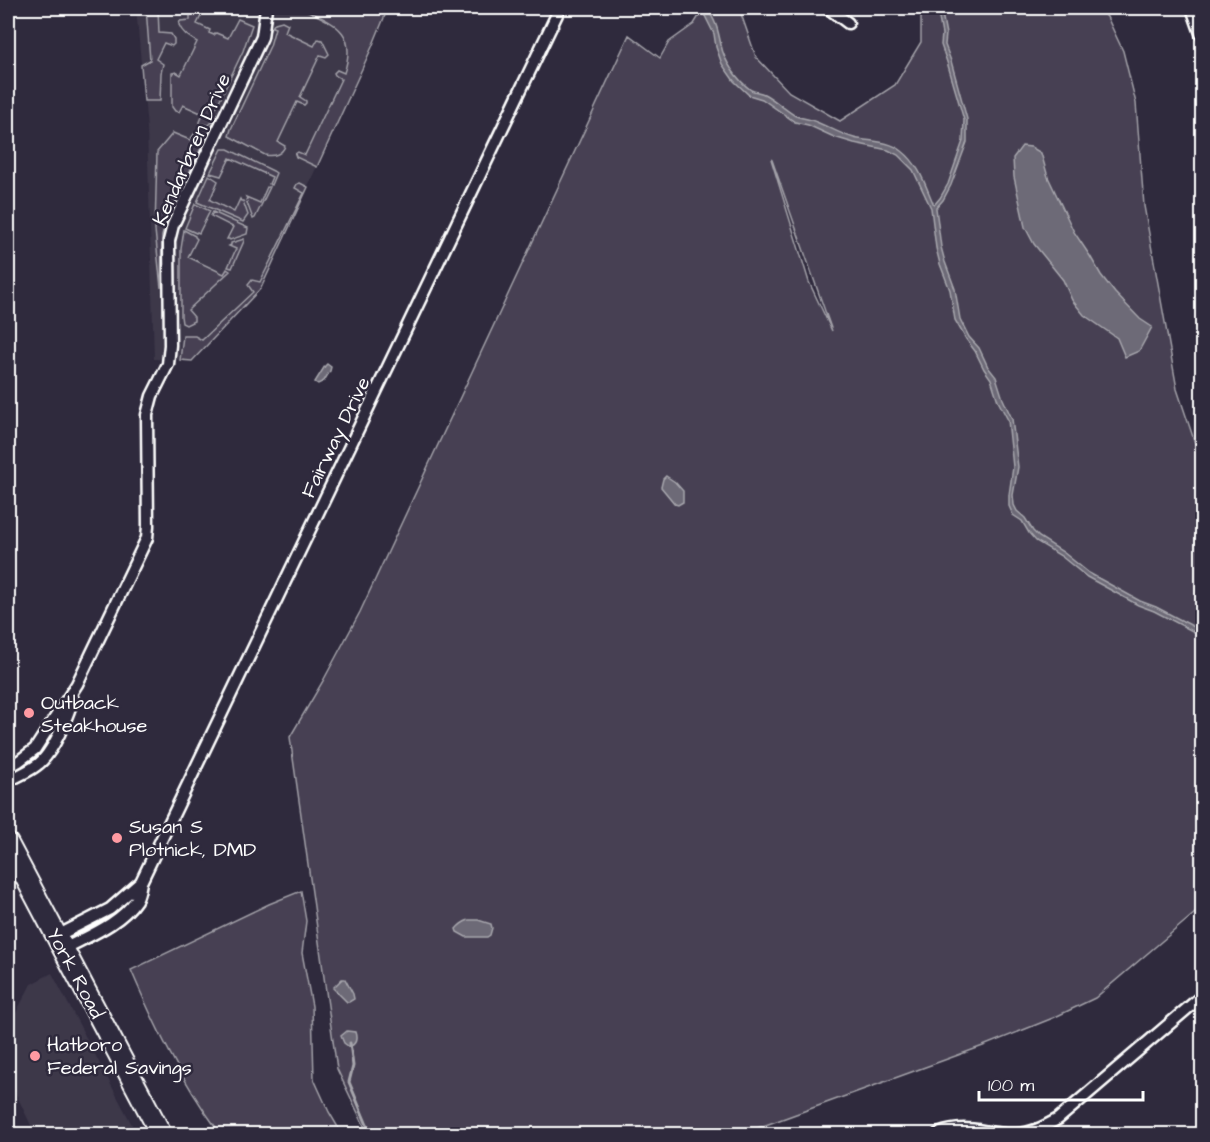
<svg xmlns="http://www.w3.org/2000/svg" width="1210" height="1142" viewBox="0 0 1210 1142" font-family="'Architects Daughter',sans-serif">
  <rect width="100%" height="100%" fill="#2f2a3d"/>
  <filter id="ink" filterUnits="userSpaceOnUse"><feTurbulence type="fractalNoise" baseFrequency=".0167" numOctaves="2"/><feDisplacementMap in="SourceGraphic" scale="12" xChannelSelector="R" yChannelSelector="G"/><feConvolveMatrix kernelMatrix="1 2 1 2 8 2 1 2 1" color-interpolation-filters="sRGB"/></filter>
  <g filter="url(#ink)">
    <!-- built -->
    <path fill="#3c3749" d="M136 8H388L372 47 261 288 192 361 154 359 147 129Z
      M52 973 137 1134H35L8 1077V1028L31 984Z"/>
    <!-- green -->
    <path fill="#464152" stroke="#a2a0a8" stroke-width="1.5" fill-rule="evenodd" d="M146 8H158L159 33 171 34 174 39V44L172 46 164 43 156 59 163 64 161 73 160 101H144L141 65 150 60Z
      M190 8H205L197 24 210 30 209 33 214 35 216 33 228 38 238 19 252 25 243 51 211 118 214 120 209 125 200 124V122L203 114 183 105 179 112 175 111 172 107V73L176 72 181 75 197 42C189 37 183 34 179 25L180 21 190 20Z
      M302 8H388L372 47 317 167 296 157 295 154 298 152 305 155 341 79 335 75 334 73 337 70 344 73C358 31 335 24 302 8Z
      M704 8H739L756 57 789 92 840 121 895 85 921 42V8H1099L1107 17 1123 51 1136 103 1144 206 1177 389 1197 449 1202 455V907L1095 998 1053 1018 983 1046 741 1134H368L337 1069 290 737 323 681 360 612 629 35 660 58 669 42 694 24ZM771 159 772 160 832 331 809 282Z
      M282 21 288 24 285 32 314 46 318 39 322 40 329 54 326 57 320 55 300 97 306 101V103L304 105 297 102 278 142 285 146C282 154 274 157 265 155L229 136 231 129 270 46 275 28 272 27 275 23Z
      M173 133 190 140 194 134 198 135 202 142 201 148 166 221 162 236 161 288 155 230 157 152Z
      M222 149H228L273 171 276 173 271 185 269 184 272 177 230 158 221 176 210 173Z
      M209 175 218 181 210 200 234 212 240 199 241 201H243L248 215 243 222 197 202Z
      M300 183 308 187 261 288 192 361 180 360 183 336H195L202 340 253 292 248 285 252 280 260 282 304 193 295 188 297 184Z
      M267 187H270L255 218 253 219 246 200 247 199 246 197 260 203Z
      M195 204 210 211 199 233 197 232 196 233 185 228Z
      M213 212 248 228 247 234 230 240 229 239H227L233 227 211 216Z
      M184 230 195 236V237L197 239 188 257 224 274 227 269 230 271 188 310 194 317V321L186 325 182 323 181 316V249Z
      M244 239V241L232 268 228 267 236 249 229 246 231 245V243Z
      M301 891 306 921 302 953 312 1006 314 1079 329 1112 342 1134C300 1135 259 1134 217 1129 181 1080 155 1026 131 970L269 904Z"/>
    <!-- water -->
    <path fill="#6d6a77" stroke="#a7a6ad" stroke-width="1.5" d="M698 8H706C716 20 718 30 721 45 724 61 737 80 751 90 755 92 760 92 764 94 774 99 784 109 794 115 799 118 806 118 811 120 826 125 839 134 854 138 870 142 888 140 902 151 920 165 925 185 934 205L940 198 948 184 963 141 964 120 947 62 941 45 942 34 937 8H941L946 34 945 45 951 61 967 119V142L951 185 943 200 936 208 941 247 945 262 955 289 960 319 969 337 979 348 988 367 996 377 1003 399 1012 419 1018 467 1013 495 1014 505 1017 511 1025 518 1033 531 1039 537 1063 552 1089 573 1140 601 1156 607 1202 631V636L1154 611 1138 605 1087 577 1061 556 1036 541 1029 533 1022 521 1013 515 1009 506V495L1013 467 1008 420 998 401 991 379 984 369 975 351 966 339 955 320 950 290 940 264 936 248 931 208 913 170 898 155 888 150 854 143 834 137 808 125 795 122 762 99 749 95 734 81 722 64 716 47 714 34 705 16Z
      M1022 146 1031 147 1041 153 1048 177 1074 232 1090 256 1101 275 1115 293 1140 319 1152 327 1139 351 1125 357 1117 338 1084 315 1072 300 1063 280 1034 244 1025 227 1014 177 1013 158Z
      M327 364 331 367 330 371 324 381 318 384 315 382 325 366Z
      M666 476 675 482 683 491V502L678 505 675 504 661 487 663 479Z
      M469 920H478L491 924 492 928 490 935 487 937H466L457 932 456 929C460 924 463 922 469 920Z
      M342 979H345L353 994 354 999 349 1002H347L333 988Z
      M347 1031 355 1032C357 1038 357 1043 351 1046H348L344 1043 341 1036Z"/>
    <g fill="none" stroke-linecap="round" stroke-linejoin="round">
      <!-- stream -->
      <path stroke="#a7a6ad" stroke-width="3" d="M350 1043 353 1066 349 1082 367 1125 374 1134"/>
      <defs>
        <path id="street" d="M828 8 848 23
          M1192 8 1202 36
          M8 767 19 761 35 749 77 684 147 538 148 526 147 415 152 396 168 364 170 345 169 241 173 225 262 37 266 8
          M8 781C17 776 28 772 37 765 53 754 67 717 73 699
          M57 936 110 909 141 882
          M64 949C88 936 120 924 136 900 139 895 140 888 141 882L560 8
          M938 1134C968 1123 983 1134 1013 1134 1029 1135 1044 1127 1058 1119L1202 996"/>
        <path id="highway" d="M8 844 161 1134"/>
      </defs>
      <!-- street casing -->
      <use href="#street" stroke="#fff" stroke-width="15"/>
      <!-- highway casing -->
      <use href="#highway" stroke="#fff" stroke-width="24"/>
      <!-- street -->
      <use href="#street" stroke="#2f2a3d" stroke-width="10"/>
      <!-- highway -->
      <use href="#highway" stroke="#2f2a3d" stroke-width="20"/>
    </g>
  </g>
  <!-- markers -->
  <g fill="#ff9aa2" stroke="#2f2a3d" stroke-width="2">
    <circle cx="29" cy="713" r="6"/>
    <circle cx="117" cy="838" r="6"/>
    <circle cx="35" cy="1056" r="6"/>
  </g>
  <g text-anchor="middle" stroke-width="5" stroke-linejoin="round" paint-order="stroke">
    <!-- street labels -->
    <g font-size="20" fill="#fff" stroke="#2f2a3d">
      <text transform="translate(191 149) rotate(-66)" y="7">Kendarbren Drive</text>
      <text transform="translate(335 437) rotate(-64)" y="7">Fairway Drive</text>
      <text transform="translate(76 973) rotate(62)" y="7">York Road</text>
    </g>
    <!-- poi labels -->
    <g font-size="20" fill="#fff" stroke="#2f2a3d" text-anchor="start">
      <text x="41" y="709">Outback<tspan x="41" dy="23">Steakhouse</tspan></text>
      <text x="129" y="833">Susan S<tspan x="129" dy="23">Plotnick, DMD</tspan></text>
      <text x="47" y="1051">Hatboro<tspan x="47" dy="23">Federal Savings</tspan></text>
    </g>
  </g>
  <!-- margin -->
  <rect width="1210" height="1142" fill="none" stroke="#2f2a3d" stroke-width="30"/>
  <rect x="15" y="15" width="1180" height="1112" fill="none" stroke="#fff" stroke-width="2" filter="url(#ink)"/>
  <!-- scale -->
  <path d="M979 1091v9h164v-9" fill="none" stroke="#ffffff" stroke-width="3"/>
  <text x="988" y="1091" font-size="18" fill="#ffffff" stroke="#2f2a3d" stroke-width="4.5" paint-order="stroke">100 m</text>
</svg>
